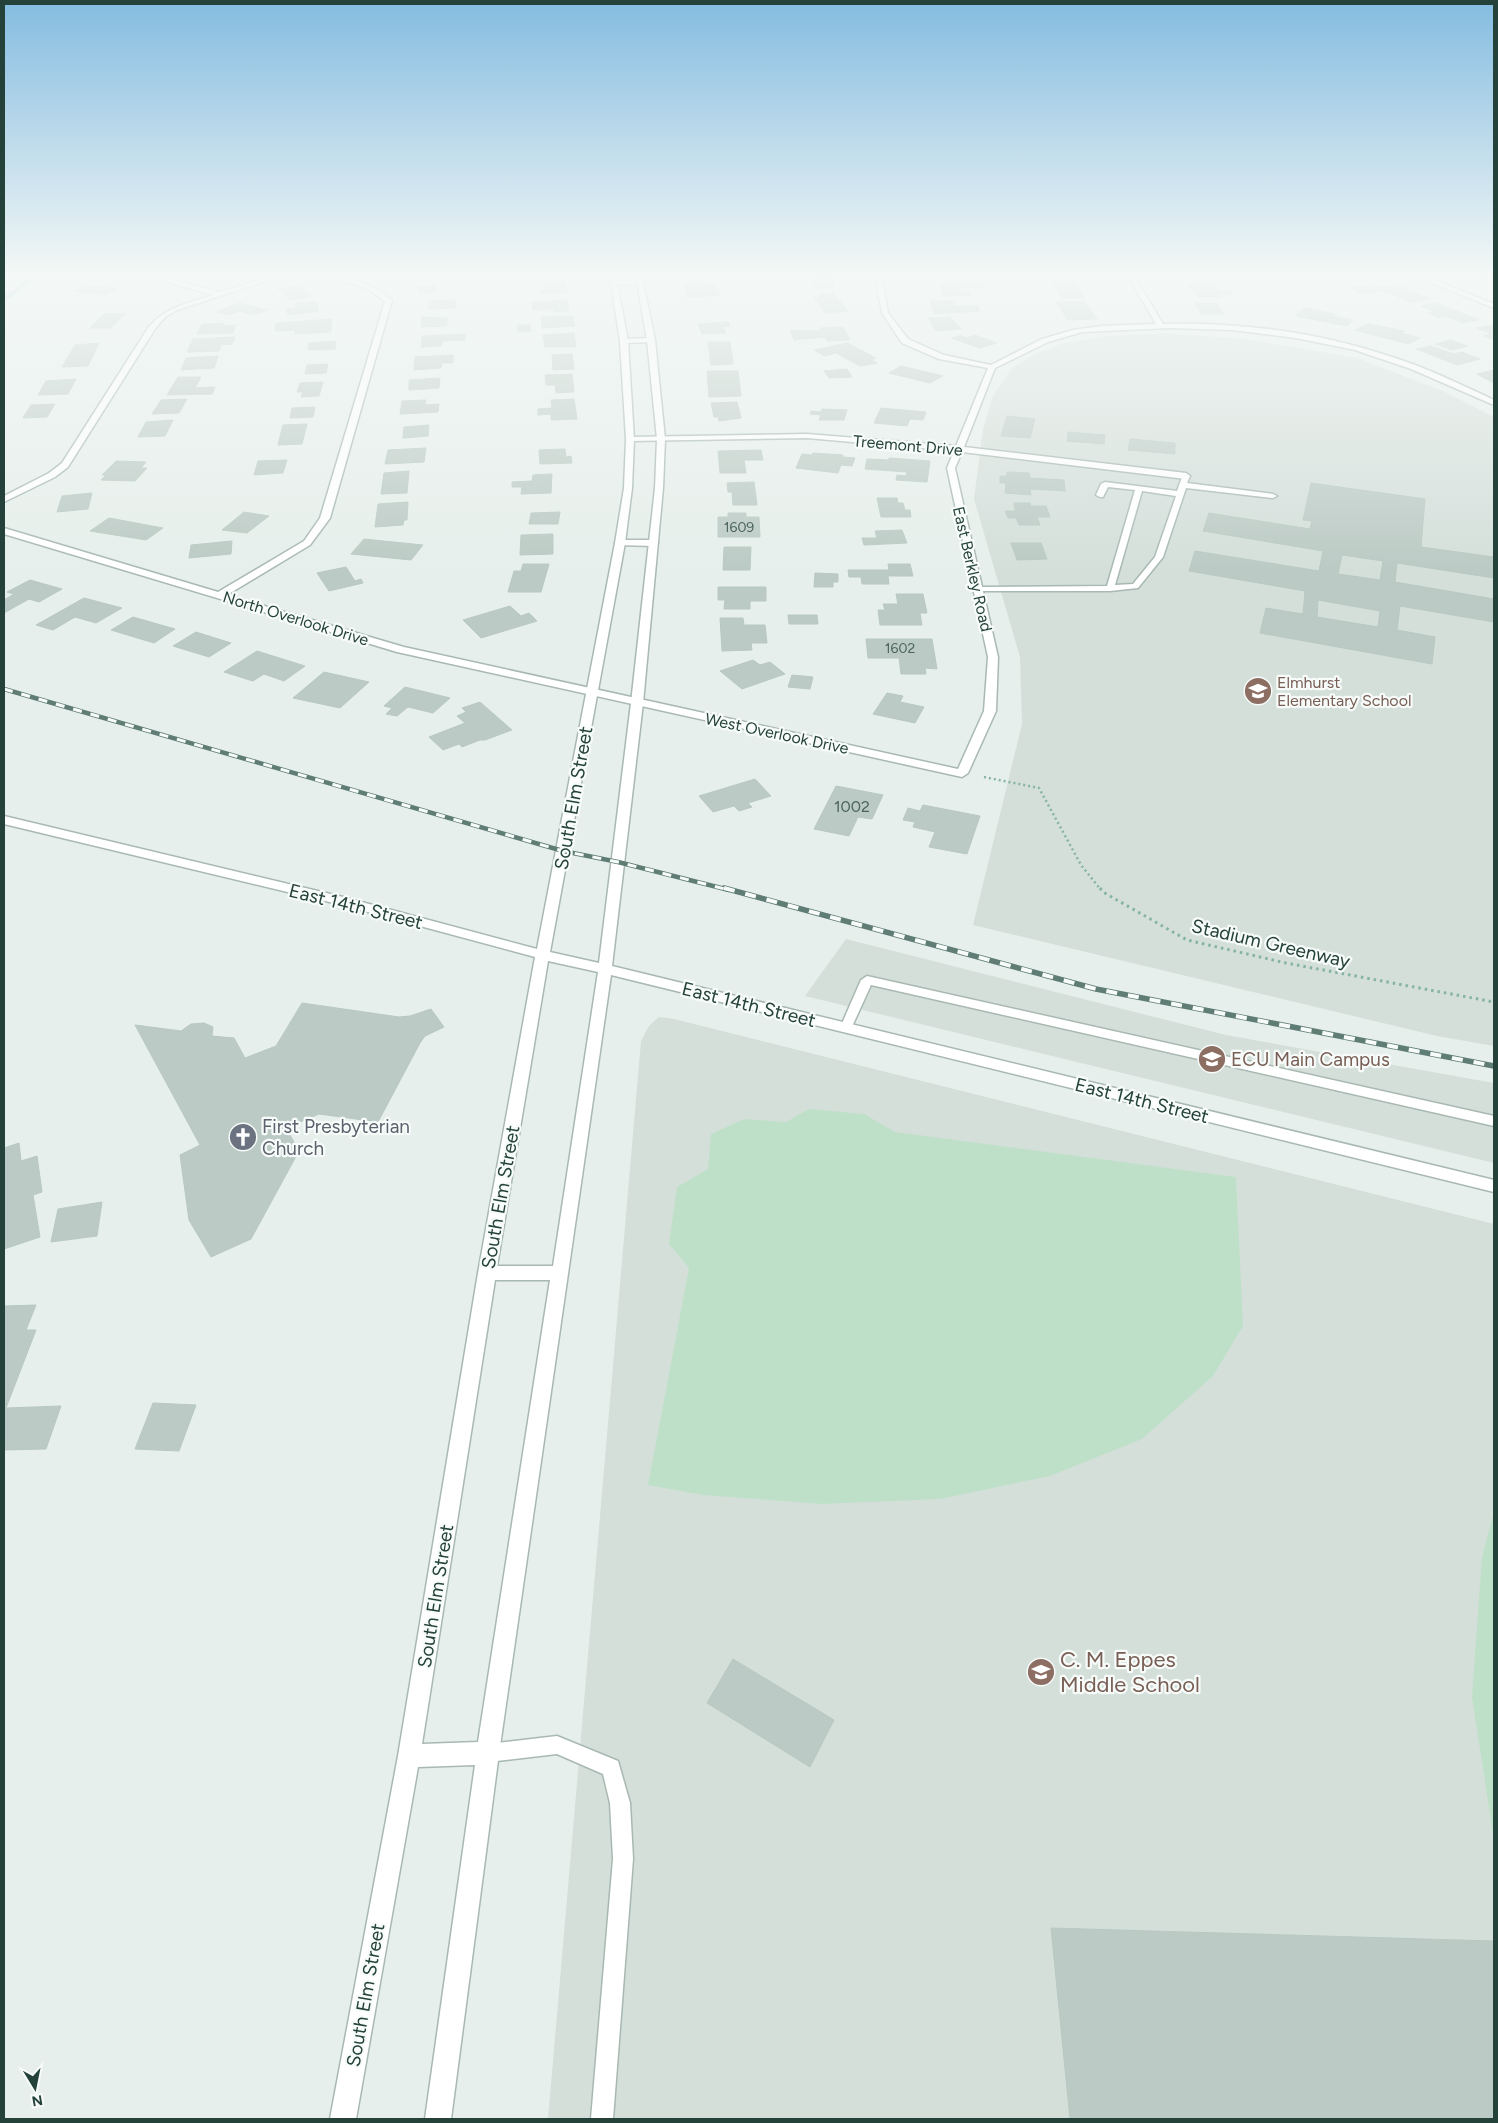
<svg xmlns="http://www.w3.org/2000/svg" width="1498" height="2123" viewBox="0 0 1498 2123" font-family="Figtree,sans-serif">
  <rect width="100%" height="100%" fill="#e6efeb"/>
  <!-- built -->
  <path fill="#d4dfda" d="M1167 333 1244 339 1357 358 1445 392 1494 417V1046L1437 1036 973 925 1022 724 1020 657 974 499 983 429 993 396 1011 369 1033 355 1061 344 1104 336Z
    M846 939 1226 1035 1494 1083V1163L805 996Z
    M659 1017 674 1019 1494 1224V2119H548L641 1041 649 1026Z"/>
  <!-- green -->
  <path fill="#bfe0c8" d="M809 1109 864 1114 895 1132 1236 1177 1243 1326 1213 1376 1142 1439 1050 1476 940 1499 822 1504 703 1495 648 1485 689 1268 669 1244 677 1187 708 1169 711 1134 744 1119 786 1122Z
    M1494 1512V1840L1472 1697 1482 1557Z"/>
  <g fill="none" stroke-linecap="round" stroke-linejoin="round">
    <!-- stream -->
    <path stroke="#8ec9d4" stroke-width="5" d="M4 299 32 279"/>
  </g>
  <!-- building -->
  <path fill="#bbcac4" stroke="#b8c9c2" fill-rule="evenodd" d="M394 274H430L405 279Z
    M680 274H703L704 278 681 279Z
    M811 274H831L834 288H813Z
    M1329 274H1348L1355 277 1341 279Z
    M1491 275 1494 276V284L1477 277Z
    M1052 280H1075L1085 298H1062Z
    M565 282 567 292 540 293V290H546L545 283Z
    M982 282 984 287H960L962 292H969L971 295 943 296 938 284Z
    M696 283 697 285 716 284 720 295 687 297 683 284Z
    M1188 284H1214L1219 290H1229L1232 294H1220L1222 297H1198Z
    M89 285 118 289 105 295 75 291Z
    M434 285 437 291 420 293 417 286Z
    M1375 285 1380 287 1397 285 1430 299 1410 302 1385 291 1362 294 1350 288Z
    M297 286 312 296 291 300 277 289Z
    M833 293 848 311 825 313 814 297H820L818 294Z
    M456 300 455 308 429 309V301Z
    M567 300 569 311 554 312 553 309 533 310 532 302Z
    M930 301H952L954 306H978L980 311 934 314Z
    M316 302 319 311 288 315 286 308H296L295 303Z
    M1056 302H1085L1097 319 1068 320Z
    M239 303 268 310 254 315 240 311 230 315 216 312Z
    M1194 303H1216L1224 314H1202Z
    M1437 303 1479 320 1462 323 1445 316 1438 318 1428 313 1435 312 1421 306Z
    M1304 308 1335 314 1332 316 1353 320 1347 326 1295 316Z
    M105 313 125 314 111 328H90Z
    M573 316 575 326 542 328 541 317Z
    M422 317 447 318V326L421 327Z
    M950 317 962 329 936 331 928 318Z
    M332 319 331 332 295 334 296 330 275 331 276 323Z
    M728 322 730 326 723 327 726 333 702 334 698 324Z
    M224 323 223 326 236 325 233 333 197 334 202 324Z
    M1368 324 1405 331 1401 333 1420 338 1408 344 1355 330Z
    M517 325H530L531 331 518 332Z
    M1493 325 1494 340 1484 336 1492 334 1477 328Z
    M843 327 850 340 827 341 825 337 794 340 790 330 821 331 820 328Z
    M574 333 576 347H545L543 335Z
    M465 334V340L442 341 441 346 421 347 422 336Z
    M961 335 967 338 975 335 997 343 980 348 952 338Z
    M235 337 232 344 221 345 219 351 187 352 193 339Z
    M1451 340 1468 346 1452 350 1435 344Z
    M336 341 335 349 308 350 309 343Z
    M708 342H730L733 364 711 365Z
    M99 343 88 366 62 367 75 345Z
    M847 343 876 358 871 360 877 363 860 366 836 353 825 356 814 350Z
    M1431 346 1454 354 1462 352 1480 359 1457 365 1416 349Z
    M572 354 574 369 553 370 552 355Z
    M453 355V363H442L441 368 414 370 415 357Z
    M218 356 214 368 181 370 186 358Z
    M328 364 326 373 305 374 307 365Z
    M901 366 943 376 930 383 889 373Z
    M847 369 852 377 829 378 824 371Z
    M1494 370V383L1477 374Z
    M707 371H738L741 396 709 397Z
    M572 374 574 392 556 393 555 385H546L545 375Z
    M178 377H201L195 388 215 387 212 394 167 395Z
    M440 378 439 388 409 390V380Z
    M76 379 68 394 38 395 46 381Z
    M323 382 319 396 301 397 303 392H297L300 383Z
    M187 399 179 413 152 414 161 400Z
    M574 399 577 419 551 420V414L538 415V409L552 408 551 400Z
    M426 400 425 405 439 404 438 412 400 414 402 401Z
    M737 402 741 418 719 421 718 417H714L711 403Z
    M55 404 47 417 23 418 31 405Z
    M315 407 313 417 290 418 292 408Z
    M881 408 926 412 923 420 910 419 907 426 874 423Z
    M822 409 847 410 844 420H819L821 415 810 414 811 411 821 412Z
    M1007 416 1035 419 1030 438 1001 436Z
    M173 420 165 436 138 437 146 422Z
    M307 424 302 444 278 445 283 425Z
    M429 425 428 436 403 438 404 427Z
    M1068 432 1105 435 1104 444 1067 441Z
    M1130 439 1175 443V454L1128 450Z
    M426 448 424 462 385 464 388 450Z
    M565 449 566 457 571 456 572 463 540 464 539 450Z
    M761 450 763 460H744L746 473H720L718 451Z
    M813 453 843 455 842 457 855 458 852 466 841 465 838 473 796 468 802 454 812 455Z
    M889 458 930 461 927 482 896 480 897 475 906 476 907 472 865 469 867 459 889 460Z
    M287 460 283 473 254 475 258 461Z
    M116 461 146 462 141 468H147L135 481 101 480 106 475H102Z
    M409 471 407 493 381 494 384 473Z
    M1007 472 1029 473 1030 478 1064 480 1065 491 1030 489 1031 495 1005 493 1006 483H1000V476H1007Z
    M552 474 551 493 521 494 522 487H512V482L532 481 533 475Z
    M754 482 757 505H733L732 492H728L727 483Z
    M1311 483 1425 499 1421 547 1494 557V578L1397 563 1395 582 1494 599V622L1400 606 1397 630 1435 637 1432 664 1260 633 1266 608 1303 614 1305 591 1189 571 1195 551 1319 571 1323 551 1203 531 1209 513 1310 529 1312 521 1303 520ZM1342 555 1383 561 1380 580 1338 574ZM1318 600 1380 611 1378 627 1317 617Z
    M92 493 88 509 57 512 62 496Z
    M877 498H897L898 503H903L905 510H910L911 517H881Z
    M408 502 407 520H404L403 525 375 527 378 504Z
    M1014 503H1030L1031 506H1046L1050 517H1037L1040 525H1019L1016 518H1008L1005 511H1015Z
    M244 512 269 516 247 533 222 530Z
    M560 512 558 524H529L531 513Z
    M728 513H746V517H759L760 537H718V517H728Z
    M109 518 163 528 146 540 90 531Z
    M902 530 907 543 864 545 862 538H877L875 531Z
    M553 534V554L520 555 521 535Z
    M364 539 423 545 411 560 351 554Z
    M232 541 231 554 189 558 191 545Z
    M1011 543H1041L1047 559 1017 560Z
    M724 547H751L750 570H723Z
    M523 564H549L541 592H508L514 571H521Z
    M888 564H910L913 576H888L889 584H862L861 577H849L848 570H889Z
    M346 567 355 581 361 579 363 583 329 591 317 573Z
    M815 573 838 574V582H833V587H814Z
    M30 580 62 589 39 602 29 599 4 613V600L14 594 7 592Z
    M718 587H766V601H750V609H724L725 600H718Z
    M896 594H923L927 613H920L922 625H880L878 610H885L883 604H898Z
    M84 598 122 608 96 623 75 617 53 630 36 625Z
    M510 606 521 616 529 613 537 621 481 638 463 620Z
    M788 615H817L818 624H789Z
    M133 617 175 629 154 643 111 630Z
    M720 618H743L744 625H765L767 643H751L752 650 722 651Z
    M196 632 231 643 209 657 173 646Z
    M866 639H932L937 669 925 668 926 674H901L899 658H868Z
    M257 651 305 666 284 681 264 674 253 681 224 672Z
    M753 660 760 665 770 662 785 674 742 689 720 671Z
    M324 672 369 682 340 708 293 698Z
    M792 675 813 677 810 689 788 687Z
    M405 687 450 698 433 713 408 707 397 716 386 714 392 708 384 706Z
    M887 693 903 696 900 702 924 707 915 723 873 714Z
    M480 702 512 730 485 740H480L462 747 459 744 443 750 429 737 465 723 457 716 466 712 462 708Z
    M755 779 771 796 748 803 752 807 739 811 734 806 713 812 699 796Z
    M836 786 883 795 872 819 858 817 849 836 814 829Z
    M923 805 980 816 967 854 929 847 935 832 913 827 915 822 903 820 908 808 920 811Z
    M302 1003 399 1017 410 1016 431 1009 444 1027 425 1036 420 1043 378 1122 319 1114 286 1128 299 1151 251 1239 211 1257 189 1220 180 1155 200 1145 135 1025 181 1031 191 1024 204 1023 213 1027 212 1036 234 1038 245 1058 276 1046Z
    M19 1143 21 1161 37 1156 42 1192 33 1195 40 1237 4 1249V1148Z
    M102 1202 97 1236 51 1242 58 1209Z
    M36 1305 26 1330H36L6 1408 61 1406 46 1449 4 1450V1306Z
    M153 1403 196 1405 179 1451 135 1449Z
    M733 1659 834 1720 810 1767 707 1703Z
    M1051 1928 1494 1941V2119H1070Z"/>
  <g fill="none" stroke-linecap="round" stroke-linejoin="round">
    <defs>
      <path id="service" d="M1183 474 1190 476 1187 483 1273 494 1277 496 1273 498 1186 488 1163 557 1138 588 1110 591H978L974 589 978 587 1107 586 1135 490 1108 487 1103 497H1100L1096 495 1101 484 1105 482 1177 491ZM1142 491 1176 496 1155 557 1133 584 1115 585Z
        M867 976 1494 1116V1126L871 985 850 1031H842L840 1028 861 980Z
        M557 1736 618 1761 630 1803 633 1859 613 2119H591L613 1859 610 1803 603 1774 557 1754 488 1762 481 1760 479 1753 481 1746 488 1744Z"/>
      <path id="minor" d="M36 274H66L63 276 4 280V276Z
        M139 274H149L220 292 278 274H287L177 310 165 317 155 329 68 467 55 477 4 502V496L49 473 62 463 148 328C165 307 188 303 213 295Z
        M322 274C345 274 375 285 392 300L330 518 310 545 227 595 404 647 958 769 984 711 988 657 947 468 954 451 807 438 630 441H627V437L807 434 956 446 988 368 939 359 902 343 882 313 875 274H881L888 313 908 339 944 355 991 365 1042 339 1073 330 1101 326 1156 324 1127 274H1133L1163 324C1239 322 1317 332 1389 356 1425 367 1460 384 1494 400V405L1411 369 1355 350 1296 338 1232 330 1169 328 1082 332 1048 342 995 368 964 447 1186 473 1190 476 1186 479 962 452 955 468 998 657 996 711 968 773 962 777 397 652 4 534V528L218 592 304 541 320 518 385 301 366 288Z
        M1410 274H1419L1494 304V308Z
        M640 280 643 282 642 283 614 285 611 283 614 281Z
        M651 338 655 340 654 342 624 343 620 341 624 339Z
        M620 540H653L658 543 653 546 617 545 615 543Z"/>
      <path id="tertiary" d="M607 274H613L617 283 628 341 634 439 632 488 625 543 550 952 599 963 631 703 655 488 657 439 647 340 637 282 633 274H639L643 282 655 340 665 439 663 488 643 703 612 966 1494 1180V1192L611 975 499 1753 451 2119H425L475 1765 418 1767 356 2119H330L398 1756 478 1273 535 957 342 905 4 824V816L343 897 537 949 615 543 624 488 626 439 620 341 611 283ZM548 961 598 972 553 1266H497ZM495 1280H550L478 1742 422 1744Z"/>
    </defs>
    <!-- service casing -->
    <use href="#service" stroke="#a8b8b2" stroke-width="3"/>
    <!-- minor casing -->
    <use href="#minor" stroke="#a8b8b2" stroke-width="3"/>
    <!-- tertiary casing -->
    <use href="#tertiary" stroke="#a8b8b2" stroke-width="3"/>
    <!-- path-far1 -->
    <path stroke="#86b3a5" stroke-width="2.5" stroke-dasharray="2 3" stroke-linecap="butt" d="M984 777 1039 788 1081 865 1101 890"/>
    <!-- path -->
    <path stroke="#86b3a5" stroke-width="3" stroke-dasharray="2.5 4" stroke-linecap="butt" d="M1100 888 1103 892 1187 940 1286 963 1494 1002"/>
    <!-- service -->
    <use href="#service" fill="#fff" fill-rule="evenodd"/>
    <!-- minor -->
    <use href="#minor" fill="#fff" fill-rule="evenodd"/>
    <!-- tertiary -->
    <use href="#tertiary" fill="#fff" fill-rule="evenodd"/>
    <defs>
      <path id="rail-far1" d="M4 689 563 851 618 862 729 890"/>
      <path id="rail" d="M724 888 1096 989 1494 1066"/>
    </defs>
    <!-- rail-far1 casing -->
    <use href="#rail-far1" stroke="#5f7d75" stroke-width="4.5"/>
    <!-- rail casing -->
    <use href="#rail" stroke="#5f7d75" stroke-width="5.5"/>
    <!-- rail-far1 -->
    <use href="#rail-far1" stroke="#f7fbf9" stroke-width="3" stroke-dasharray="9" stroke-linecap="butt"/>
    <!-- rail -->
    <use href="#rail" stroke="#f7fbf9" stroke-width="4" stroke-dasharray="11" stroke-linecap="butt"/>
  </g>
  <!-- sky -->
  <linearGradient id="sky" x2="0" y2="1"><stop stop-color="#84bce0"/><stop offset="0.48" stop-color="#f4f8f6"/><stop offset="1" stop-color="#f4f8f6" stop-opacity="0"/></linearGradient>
  <rect width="1498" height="571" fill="url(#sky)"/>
  <!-- icons -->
  <defs>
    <symbol id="school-disc" viewBox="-11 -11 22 22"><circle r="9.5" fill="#8d6e63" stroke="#f7fbf9"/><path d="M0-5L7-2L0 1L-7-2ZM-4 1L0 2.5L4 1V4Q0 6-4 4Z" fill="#fff"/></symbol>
    <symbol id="university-disc" viewBox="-11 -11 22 22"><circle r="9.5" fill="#8d6e63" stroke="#f7fbf9"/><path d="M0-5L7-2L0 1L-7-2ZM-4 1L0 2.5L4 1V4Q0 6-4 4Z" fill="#fff"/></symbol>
    <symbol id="church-disc" viewBox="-11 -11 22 22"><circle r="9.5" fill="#6b7280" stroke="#f7fbf9"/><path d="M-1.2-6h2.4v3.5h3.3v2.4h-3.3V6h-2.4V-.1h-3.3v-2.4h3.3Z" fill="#fff"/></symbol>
  </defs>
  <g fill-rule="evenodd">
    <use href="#school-disc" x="1242" y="675" width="32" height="32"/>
    <use href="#university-disc" x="1196" y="1043" width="32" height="32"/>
    <use href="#church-disc" x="227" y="1121" width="32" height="32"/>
    <use href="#school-disc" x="1025" y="1656" width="32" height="32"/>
  </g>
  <g text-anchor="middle" stroke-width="4.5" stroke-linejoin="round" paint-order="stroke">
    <!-- far-number labels -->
    <g font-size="14" fill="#4a645c">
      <text x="739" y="532">1609</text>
      <text x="900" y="653">1602</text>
    </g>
    <!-- far-street labels -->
    <g font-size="16" fill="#24423a" stroke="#f7fbf9">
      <text transform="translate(908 445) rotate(5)" y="6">Treemont Drive</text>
      <text transform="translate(973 569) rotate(77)" y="6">East Berkley Road</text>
      <text transform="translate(296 618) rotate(17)" y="6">North Overlook Drive</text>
      <text transform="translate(777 733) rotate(12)" y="6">West Overlook Drive</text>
    </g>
    <!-- far-education labels -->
    <g font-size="16" fill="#785e54" stroke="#f7fbf9" text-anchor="start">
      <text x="1277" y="688">Elmhurst<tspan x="1277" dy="18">Elementary School</tspan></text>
    </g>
    <!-- number labels -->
    <g font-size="16" fill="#4a645c">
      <text x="852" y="812">1002</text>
    </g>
    <!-- street labels -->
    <g font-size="19" fill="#24423a" stroke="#f7fbf9">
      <text transform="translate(573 798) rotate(-80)" y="7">South Elm Street</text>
      <text transform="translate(356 906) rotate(14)" y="7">East 14th Street</text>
      <text transform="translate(1271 943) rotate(13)" y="7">Stadium Greenway</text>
      <text transform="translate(749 1004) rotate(14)" y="7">East 14th Street</text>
      <text transform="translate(1142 1100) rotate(14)" y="7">East 14th Street</text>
      <text transform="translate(500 1197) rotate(-80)" y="7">South Elm Street</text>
      <text transform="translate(435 1596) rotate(-81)" y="7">South Elm Street</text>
      <text transform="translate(365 1995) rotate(-80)" y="7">South Elm Street</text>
    </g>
    <!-- education labels -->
    <g font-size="19" fill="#785e54" stroke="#f7fbf9" text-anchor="start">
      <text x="1231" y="1066">ECU Main Campus</text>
    </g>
    <!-- worship labels -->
    <g font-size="19" fill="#5b616d" stroke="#f7fbf9" text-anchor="start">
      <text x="262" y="1133">First Presbyterian<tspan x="262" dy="22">Church</tspan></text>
    </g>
    <!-- near-education labels -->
    <g font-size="22" fill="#785e54" stroke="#f7fbf9" text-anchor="start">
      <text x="1060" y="1667">C. M. Eppes<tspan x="1060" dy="25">Middle School</tspan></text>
    </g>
  </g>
  <!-- border -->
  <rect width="1498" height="2123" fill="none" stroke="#24423a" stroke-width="10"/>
  <!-- north arrow -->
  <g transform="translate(35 2088) rotate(170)" stroke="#f7fbf9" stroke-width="4" paint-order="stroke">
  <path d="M0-4L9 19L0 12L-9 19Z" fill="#24423a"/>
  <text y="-8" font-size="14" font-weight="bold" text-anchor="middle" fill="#24423a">N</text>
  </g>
</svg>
